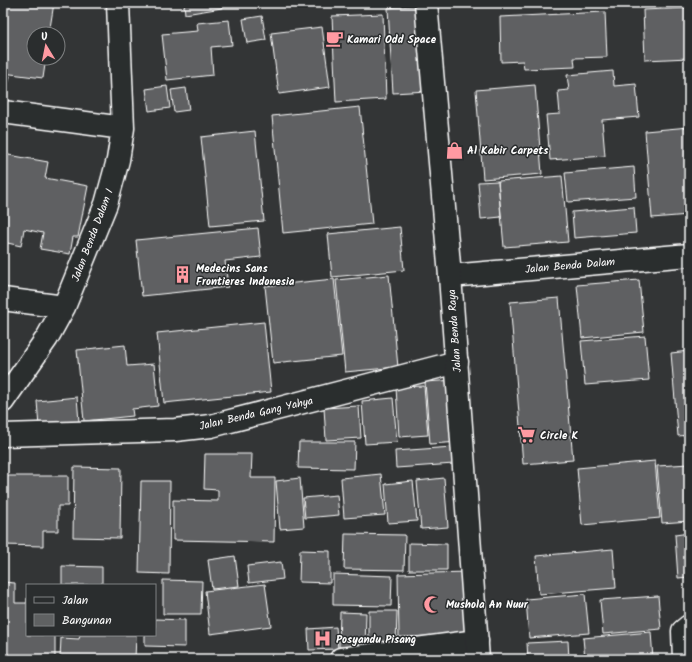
<svg xmlns="http://www.w3.org/2000/svg" width="692" height="662" viewBox="0 0 692 662" font-family="Kalam,sans-serif">
  <rect width="100%" height="100%" fill="#333536"/>
  <filter id="ink" filterUnits="userSpaceOnUse"><feTurbulence type="fractalNoise" baseFrequency=".025" numOctaves="2"/><feDisplacementMap in="SourceGraphic" scale="8" xChannelSelector="R" yChannelSelector="G"/><feConvolveMatrix kernelMatrix="1 2 1 2 8 2 1 2 1" color-interpolation-filters="sRGB"/></filter>
  <g filter="url(#ink)">
    <!-- building -->
    <path fill="#5f6162" stroke="#fff" d="M3 3H54L49 34H34V58H46L43 78 3 73Z
      M184 3H221L222 8 185 14Z
      M422 5 427 91 393 93 388 8Z
      M689 8V58L645 60 643 10Z
      M605 12 607 57 574 58 575 67 524 69 523 61 501 62 500 17Z
      M383 14 386 99 336 102 332 16Z
      M262 16 266 40 247 43 243 19Z
      M229 20 232 45 211 47 213 75 167 80 162 34 198 31 197 23Z
      M322 27 330 87 279 94 271 33Z
      M613 71 614 86 636 84 639 117 602 120 605 156 550 160 546 115 560 114 558 91 569 90 567 75Z
      M3 75 10 76 6 94 3 93Z
      M535 85 542 174 483 179 476 90Z
      M167 86 170 108 149 111 146 89Z
      M186 88 189 110 174 112 171 90Z
      M360 107 372 224 283 233 272 116Z
      M689 127V215L652 218 645 131Z
      M255 131 264 221 210 226 201 137Z
      M3 154 48 162 45 178 88 186 78 237H73L70 254 40 249 43 233 24 229 21 246 3 242Z
      M634 167 636 197 568 202 565 173Z
      M562 176 568 242 504 247 498 181Z
      M498 181 501 217 481 219 478 182Z
      M634 207 636 233 574 238 572 212Z
      M400 227 404 270 332 277 328 234Z
      M258 228 261 257 225 261 228 287 142 296 136 240Z
      M389 275 398 367 345 372 336 280Z
      M334 279 342 356 273 363 265 286Z
      M639 280 644 332 582 338 577 285Z
      M559 298 573 460 523 464 510 302Z
      M264 322 271 392 164 403 157 333Z
      M645 336 649 380 585 385 581 341Z
      M125 345 127 366 154 364 158 406 132 409 133 416 84 421 77 350Z
      M689 351V435L678 436 671 353Z
      M455 380 460 442 430 444 425 382Z
      M424 386 428 435 399 437 396 387Z
      M77 397 79 422 39 427 37 401Z
      M393 398 397 442 365 444 362 401Z
      M359 406 361 438 326 440 324 408Z
      M299 442H355L354 469 298 468Z
      M453 447 454 464 396 468 395 451Z
      M205 454H252L251 478H275L274 542 173 540V500L218 501V490L204 489Z
      M655 461 660 518 582 525 577 468Z
      M689 464V521L662 523 657 466Z
      M74 467 121 468 120 538 73 537Z
      M381 474 385 515 344 518 341 478Z
      M3 476H68V506H58V531H43V546L3 545Z
      M300 478 304 527 280 529 276 481Z
      M444 478 448 527 421 529 417 481Z
      M141 481H170L169 574 139 573Z
      M413 481 417 521 388 523 385 484Z
      M337 495 339 515 305 518 303 498Z
      M689 533V577L678 578 675 535Z
      M345 534 405 535 404 570 344 569Z
      M409 543 447 544V570H409Z
      M613 549 616 588 539 594 536 556Z
      M300 550 330 551V583L299 582Z
      M235 556 239 586 212 589 208 560Z
      M281 562 283 579 249 583 247 566Z
      M62 566 102 567V585H62Z
      M467 572 468 635 399 637 398 574Z
      M333 574 392 576 391 606 333 605Z
      M163 580 202 581 201 614H163Z
      M3 582 15 583V603H27V598V635H55V658H3Z
      M265 584 271 626 210 634 205 591Z
      M585 594 589 633 529 638 526 599Z
      M658 596 661 629 603 634 600 600Z
      M369 611H397L396 644H369Z
      M340 612 366 613 365 648 339 647Z
      M155 619 185 620V647L145 646V635H155Z
      M336 627 338 649 309 650 308 629Z
      M651 632 653 659H585L583 638Z
      M80 635H136L135 659H60L61 638 79 639Z
      M568 641 569 659H528L527 643Z"/>
    <g fill="none" stroke-linecap="round" stroke-linejoin="round">
      <defs>
        <path id="street" d="M3 112 123 128
          M450 276 689 255
          M3 299 64 307
          M3 401 47 338 64 307 106 204 118 160 123 128 118 3
          M3 435 175 430 211 426 457 362
          M341 659 477 641
          M684 659 683 631 689 626"/>
        <path id="secondary" d="M426 3 450 276 478 659"/>
      </defs>
      <!-- street casing -->
      <use href="#street" stroke="#fff" stroke-width="25"/>
      <!-- secondary casing -->
      <use href="#secondary" stroke="#fff" stroke-width="25"/>
      <!-- street -->
      <use href="#street" stroke="#2a2d2e" stroke-width="22"/>
      <!-- secondary -->
      <use href="#secondary" stroke="#2a2d2e" stroke-width="22"/>
    </g>
  </g>
  <!-- icons -->
  <defs>
    <symbol id="cafe-bare" viewBox="-9 -9 18 18"><path d="M-5.5-4.5H6V0H3Q3 3.5 0 3.5H-2.5Q-5.5 3.5-5.5 0ZM3-3.2v2h1.7v-2ZM-6 4.5H4V6H-6Z" fill="#ff9aa2" stroke="#2a2d2e" stroke-width="2.5" paint-order="stroke"/></symbol>
    <symbol id="shop-bare" viewBox="-9 -9 18 18"><path d="M-5-2.5h2.3a2.7 3.5 0 0 1 5.4 0H5L5.5 6h-11ZM-1.5-2.5h3a1.5 2.3 0 0 0-3 0Z" fill="#ff9aa2" stroke="#2a2d2e" stroke-width="2.5" paint-order="stroke"/></symbol>
    <symbol id="building-bare" viewBox="-9 -9 18 18"><path d="M-4-6H4V6H1V3H-1V6H-4ZM-2.5-4.3h1.7v1.8h-1.7ZM.8-4.3h1.7v1.8H.8ZM-2.5-1h1.7V.8h-1.7ZM.8-1h1.7V.8H.8Z" fill="#ff9aa2" stroke="#2a2d2e" stroke-width="2.5" paint-order="stroke"/></symbol>
    <symbol id="supermarket-bare" viewBox="-9 -9 18 18"><path d="M-6-5.5h2.5l.6 2H6L4.5 2H-2.5L-4.4-4H-6ZM-1.5 3.2a1.3 1.3 0 1 0 .1 0ZM3 3.2a1.3 1.3 0 1 0 .1 0Z" fill="#ff9aa2" stroke="#2a2d2e" stroke-width="2.5" paint-order="stroke"/></symbol>
    <symbol id="mosque-bare" viewBox="-9 -9 18 18"><path d="M3.5-4.9A6 6 0 1 0 3.5 4.9A5 5 0 1 1 3.5-4.9Z" fill="#ff9aa2" stroke="#2a2d2e" stroke-width="2.5" paint-order="stroke"/></symbol>
    <symbol id="hospital-bare" viewBox="-9 -9 18 18"><path d="M-5-5h3v3.5h4V-5h3V5h-3V1.5h-4V5h-3Z" fill="#ff9aa2" stroke="#2a2d2e" stroke-width="2.5" paint-order="stroke"/></symbol>
  </defs>
  <g fill-rule="evenodd">
    <use href="#cafe-bare" x="322" y="26" width="25" height="25"/>
    <use href="#shop-bare" x="442" y="138" width="25" height="25"/>
    <use href="#building-bare" x="170" y="262" width="25" height="25"/>
    <use href="#supermarket-bare" x="514" y="422" width="25" height="25"/>
    <use href="#mosque-bare" x="420" y="592" width="25" height="25"/>
    <use href="#hospital-bare" x="310" y="626" width="25" height="25"/>
  </g>
  <g text-anchor="middle" stroke-width="3" stroke-linejoin="round" paint-order="stroke">
    <!-- poi labels -->
    <g font-size="11" font-weight="bold" fill="#fff" stroke="#2a2d2e" text-anchor="start">
      <text x="347" y="43">Kamari Odd Space</text>
      <text x="467" y="154">Al Kabir Carpets</text>
      <text x="196" y="272">Medecins Sans<tspan x="196" dy="13">Frontieres Indonesia</tspan></text>
      <text x="540" y="439">Circle K</text>
      <text x="446" y="608">Mushola An Nuur</text>
      <text x="336" y="643">Posyandu Pisang</text>
    </g>
    <!-- street labels -->
    <g font-size="11" fill="#fff" stroke="#2a2d2e">
      <text transform="translate(92 235) rotate(-69)" y="4">Jalan Benda Dalam I</text>
      <text transform="translate(570 265) rotate(-5)" y="4">Jalan Benda Dalam</text>
      <text transform="translate(454 331) rotate(-94)" y="4">Jalan Benda Raya</text>
      <text transform="translate(256 413) rotate(-13)" y="4">Jalan Benda Gang Yahya</text>
    </g>
  </g>
  <!-- margin -->
  <rect width="692" height="662" fill="none" stroke="#2a2d2e" stroke-width="16"/>
  <rect x="8" y="8" width="676" height="646" fill="none" stroke="#fff" stroke-width="1.5" filter="url(#ink)"/>
  <!-- legend -->
  <rect x="26" y="584" width="130" height="52" fill="#2a2d2e" stroke="#7f8182"/>
  <rect x="34" y="597" width="20" height="6" fill="#2a2d2e" stroke="#7f8182"/>
  <text x="62" y="604" font-size="12" fill="#ffffff">Jalan</text>
  <rect x="34" y="614" width="20" height="12" fill="#5f6162" stroke="#7f8182"/>
  <text x="62" y="624" font-size="12" fill="#ffffff">Bangunan</text>
  <!-- north arrow -->
  <g transform="translate(46 46) rotate(350)"><circle r="19" fill="#2a2d2e" stroke="#7f8182"/>
  <path d="M0-3L7 15L0 10L-7 15Z" fill="#ff9aa2"/>
  <text y="-6" font-size="11" font-weight="bold" text-anchor="middle" fill="#ffffff">U</text>
  </g>
</svg>
